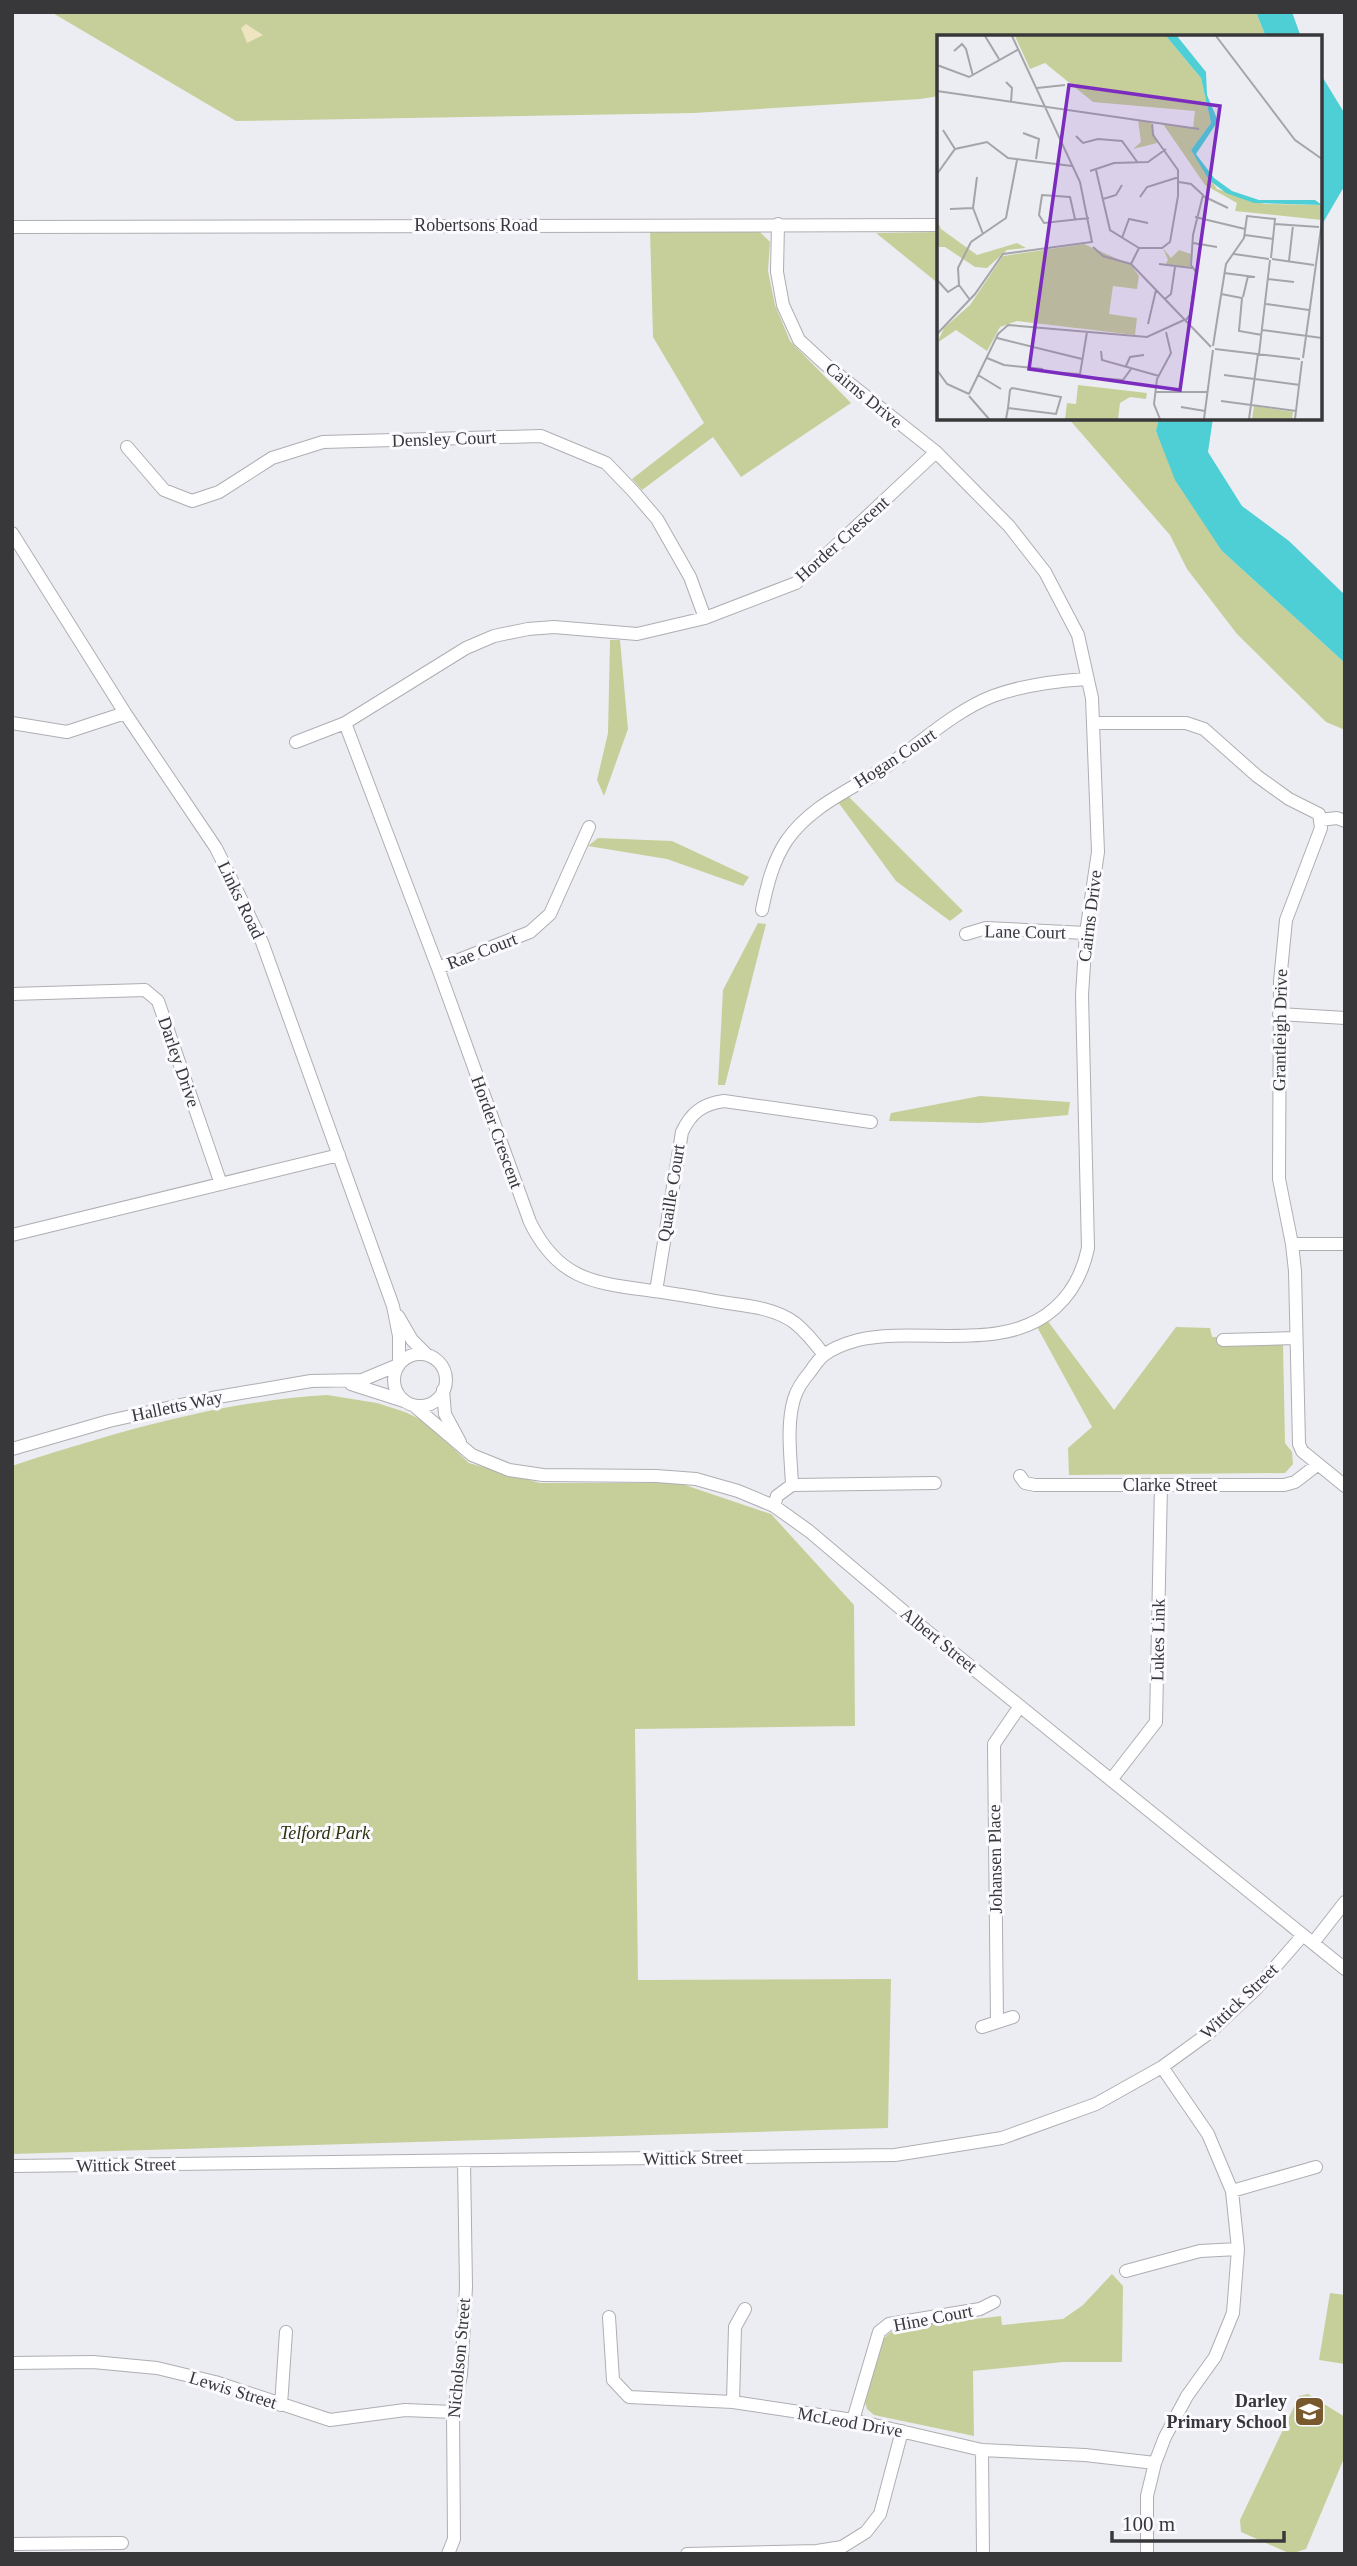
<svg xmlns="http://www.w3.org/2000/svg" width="1357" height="2566" viewBox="0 0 1357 2566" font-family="'Times New Roman',serif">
  <rect width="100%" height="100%" fill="#ecedf2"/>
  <!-- green -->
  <path fill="#c6cf9a" d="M51 12H1256L1266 37H939V96L920 99 694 113 236 121Z
    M650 230H758L770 242 768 271 775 305 790 341 851 403 741 477 713 437 642 490 632 479 704 423 653 337Z
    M939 232V284L876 233Z
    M1068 418H1159L1156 432 1222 551 1345 663V730L1326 722 1237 634 1187 569 1170 535Z
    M610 640H620L628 729 604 796 597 780 608 733Z
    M843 791 963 911 950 921 896 881 835 798Z
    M598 838 672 841 749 877 743 886 667 859 588 846Z
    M758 923 766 924 725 1085H718L723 990Z
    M980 1096 1070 1102 1068 1115 980 1123 889 1121 891 1113Z
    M1047 1320 1114 1410 1176 1327 1210 1328 1212 1337 1270 1336 1283 1344 1285 1443 1292 1452 1293 1464 1285 1473 1069 1475 1068 1448 1092 1427 1036 1325Z
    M327 1395 377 1403 405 1412 424 1421 469 1463 540 1483H679L771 1514 854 1605 855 1726 635 1729 638 1980 891 1979 888 2128 12 2154V1466C113 1433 221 1401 327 1395Z
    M1112 2274 1123 2286 1122 2362H1063L973 2371 974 2436 874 2415 867 2409 865 2402C870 2376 870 2339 899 2328L1001 2316 1002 2325 1063 2319 1083 2305Z
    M1330 2293 1345 2295V2364L1319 2360Z
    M1308 2394 1345 2417V2456L1306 2549 1291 2554 1241 2532 1240 2520 1299 2396Z"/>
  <!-- sand -->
  <path fill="#eee4bf" d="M246 24 263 35 247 43 241 28Z"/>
  <!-- water -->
  <path fill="#4ecfd5" d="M1256 12H1292L1301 37H1266Z
    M1320 73 1345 114V185L1320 228Z
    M1159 418H1213L1208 452 1242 506 1289 541 1345 595V663L1222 551 1175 480 1156 431Z"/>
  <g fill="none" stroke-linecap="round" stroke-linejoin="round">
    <defs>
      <path id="minor" d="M12 227 939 225
        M127 447 164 490 192 501 219 492 272 458 323 442 541 436 606 463 633 491 657 519 690 577 705 618
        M12 533 125 713 216 848 262 942 393 1306 399 1336V1365
        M12 723 67 732 125 713
        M345 723 438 968 530 1222C559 1281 595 1283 654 1291 679 1294 704 1299 728 1303 751 1306 776 1309 795 1323 806 1332 815 1343 824 1355
        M1093 723H1186L1204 729 1257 776 1289 799 1319 814 1321 828 1286 920 1280 981 1279 1179 1292 1244 1295 1271 1299 1444 1302 1451 1345 1486
        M296 742 345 723 466 648 494 636 528 629 554 627 637 634 705 618 796 583 936 452
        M1320 820 1337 818 1345 821
        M762 910C767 885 773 861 787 840 811 806 847 792 881 770 918 746 952 712 993 696 1023 685 1055 681 1087 679
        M966 934 986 928 1086 933
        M438 968 530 932 550 914 589 827
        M12 994 145 990 158 1001 221 1184
        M1279 1014 1345 1018
        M12 1235 339 1155
        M1292 1244H1345
        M656 1291 682 1132C691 1113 702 1104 724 1101L871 1122
        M398 1316 412 1340 427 1355
        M1223 1340 1296 1338
        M394 1380a26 26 0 1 1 52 0a26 26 0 1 1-52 0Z
        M351 1384 404 1401
        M443 1390 445 1414 460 1442
        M413 1405 472 1455 509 1470 543 1475 656 1476 696 1479 738 1491 774 1506 809 1531 933 1636 1345 1969
        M12 1449 109 1421 212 1398 311 1381 362 1380 398 1365
        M1020 1476 1025 1483 1035 1485H1284L1295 1482 1317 1465
        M792 1485 935 1483
        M774 1506 777 1496 792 1485C791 1458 786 1426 794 1399 797 1389 803 1380 810 1372 814 1366 819 1359 824 1355 833 1348 847 1343 858 1340 921 1326 1004 1354 1055 1308 1073 1292 1083 1272 1088 1248L1082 995 1086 933 1098 852 1092 698 1078 635 1045 572 1009 526 936 452 825 364 799 340 783 305 777 272 778 224
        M1111 1780 1156 1722 1161 1485
        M1313 1943 1345 1902
        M997 2021 994 1744 1020 1706
        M982 2027 1013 2017
        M12 2166 895 2155 1002 2138 1096 2104 1162 2067 1209 2033 1256 1989 1303 1935
        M1232 2191 1316 2167
        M1126 2271 1200 2251 1238 2249
        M609 2317 613 2380 629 2397 733 2402 853 2420 982 2450 1085 2455 1155 2463
        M12 2363 93 2362 157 2368 215 2382 330 2420 405 2410 453 2412
        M733 2402 735 2327 745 2309
        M281 2405 286 2332
        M853 2420 879 2332 889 2324 980 2309 994 2302
        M982 2450 983 2554
        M12 2544 122 2543
        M448 2554 454 2539 453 2412 461 2375 466 2287 464 2161
        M687 2554 817 2551 842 2547 866 2532 880 2514 902 2431
        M1147 2554V2496L1155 2463 1165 2437 1187 2396 1215 2357 1233 2313 1238 2249 1232 2191 1208 2134 1162 2067"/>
    </defs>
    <!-- minor casing -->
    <use href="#minor" stroke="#aeaeb3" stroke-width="14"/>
    <!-- minor -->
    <use href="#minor" stroke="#fff" stroke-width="12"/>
  </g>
  <!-- icons -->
  <defs>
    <symbol id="school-square" viewBox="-11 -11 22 22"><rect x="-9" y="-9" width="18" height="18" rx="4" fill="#77592d" stroke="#fafaff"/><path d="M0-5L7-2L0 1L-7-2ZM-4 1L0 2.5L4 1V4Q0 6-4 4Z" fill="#fff"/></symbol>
  </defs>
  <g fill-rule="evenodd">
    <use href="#school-square" x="1292" y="2394" width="35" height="35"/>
  </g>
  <g text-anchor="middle" stroke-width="6" stroke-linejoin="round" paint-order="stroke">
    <!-- street labels -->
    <g font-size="18" fill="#38383a" stroke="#fafaff">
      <text x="476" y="231">Robertsons Road</text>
      <text transform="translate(864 395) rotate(39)" y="6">Cairns Drive</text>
      <text transform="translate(444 439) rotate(-2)" y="6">Densley Court</text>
      <text transform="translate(842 539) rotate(-42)" y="6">Horder Crescent</text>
      <text transform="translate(895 758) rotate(-33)" y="6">Hogan Court</text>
      <text transform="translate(241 900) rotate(64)" y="6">Links Road</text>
      <text transform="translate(1090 916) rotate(-83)" y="6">Cairns Drive</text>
      <text transform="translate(1025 932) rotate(1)" y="6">Lane Court</text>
      <text transform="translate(482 951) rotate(-21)" y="6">Rae Court</text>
      <text transform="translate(1280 1030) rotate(-89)" y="6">Grantleigh Drive</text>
      <text transform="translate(179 1062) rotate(71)" y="6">Darley Drive</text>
      <text transform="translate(497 1132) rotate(70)" y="6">Horder Crescent</text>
      <text transform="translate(671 1193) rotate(-81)" y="6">Quaille Court</text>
      <text transform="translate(177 1406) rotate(-12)" y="6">Halletts Way</text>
      <text x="1170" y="1491">Clarke Street</text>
      <text transform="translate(939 1640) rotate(39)" y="6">Albert Street</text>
      <text transform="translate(1158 1640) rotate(-89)" y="6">Lukes Link</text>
      <text transform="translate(995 1859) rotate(-91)" y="6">Johansen Place</text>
      <text transform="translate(1239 2001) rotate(-44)" y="6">Wittick Street</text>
      <text transform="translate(693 2158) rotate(-1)" y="6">Wittick Street</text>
      <text transform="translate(126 2165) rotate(-1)" y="6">Wittick Street</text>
      <text transform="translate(933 2318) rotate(-11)" y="6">Hine Court</text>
      <text transform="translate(459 2358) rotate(-85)" y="6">Nicholson Street</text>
      <text transform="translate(233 2390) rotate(17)" y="6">Lewis Street</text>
      <text transform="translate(850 2422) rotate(10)" y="6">McLeod Drive</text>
    </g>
    <!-- park labels -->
    <g font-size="18" font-style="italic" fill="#2d320d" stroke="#fafaff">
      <text x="325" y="1839">Telford Park</text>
    </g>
    <!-- poi labels -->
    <g font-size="18" font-weight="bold" fill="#38383a" stroke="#fafaff" text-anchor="end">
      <text x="1287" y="2407">Darley<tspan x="1287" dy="21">Primary School</tspan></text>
    </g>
  </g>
  <!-- overview -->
  <g transform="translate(937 35)">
    <rect width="385" height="385" fill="#ecedf2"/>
    <path d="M78 1H229L264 43 274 88 254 115 280 154 327 169 385 170V185L298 176 300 168 268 150 226 89 256 93 258 76 156 67 108 28 93 34ZM201 85 214 88 220 108 196 114 204 107ZM0 185 4 194 40 220 80 208 89 213 70 215 50 233 38 232 8 212H0ZM147 209 194 230 202 241 200 254 176 251 172 279 200 283 198 300 80 286 63 292 50 316 19 295 0 308 7 293 33 270 66 221ZM226 213 234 223 242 215 254 219 253 232 228 230 231 225ZM141 350 210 358 209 364 193 362 183 368 181 384H128L130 368 139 369ZM317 371 356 377 355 384H315Z" fill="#c6cf9a"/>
    <path d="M229 1H240L269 37 270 60 281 86 259 119 277 143 295 156 322 165H378L385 170 317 168 289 158 272 145 254 115 274 88 264 43Z" fill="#4ecfd5"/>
    <path fill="none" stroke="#a4a5a8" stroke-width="2" d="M48 1 62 24M279 1 358 105 385 124M17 16 25 9 29 14 36 41M0 30 32 42 82 14M69 47 75 53 74 67M100 53 128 50M0 56 262 94M6 95 18 114M86 98 102 104 99 124M139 101 146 108 161 104 185 106 201 128M159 135 173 195 202 213M153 136 177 128 211 127 229 114M0 139 18 114 50 107 71 123 135 131M40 142 36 173 46 199M242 147 254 149 266 160 256 200 254 230 259 237 253 280 248 286M266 161 291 173M203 162 210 152 242 142M166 164 179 160 185 150M13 174 36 173M258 182 308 194M138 184 133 162 105 160 102 180 107 188 152 183M338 189 382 192M308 200 336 204M185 203 192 184 211 188M256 208 280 212M156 212 166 221 194 229 274 312M297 219 332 224M335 224 377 230M352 226 356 190M194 229 202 213H225L233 207 241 161V135L216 100 215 87M222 229 255 233M287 238 318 242M331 244 357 247M0 245 11 257 22 250M284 259 305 263 302 296 325 300M306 262 311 241M228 264 234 259 238 232M33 265 22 250 21 233 34 207 69 183 80 125M329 269 372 275M211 289 219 255M325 295 385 303M0 299 38 259 66 219 155 207 143 147 75 1M60 303 145 324M276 311 289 229 307 203 310 181 338 184 334 223M278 314 363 324M164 316 165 325 222 341M322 319 333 225M50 323 67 330 106 334M366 323 385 186M189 331 193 322 207 320M0 335 10 349 32 359M123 338 143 339 150 297M41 340 64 354M287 340 363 350M161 343 186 345 194 334M219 357H271M32 359 61 299 71 290 210 302 247 285M32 361 52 384M284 366 359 376M244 372 268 376M69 384 71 373 73 355 75 353 124 362 119 379 71 373M223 384 217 369 220 344 234 318 229 297M267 384 276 315M312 384 321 319M358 384 365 326"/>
    <path fill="#7b2cbf" fill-opacity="0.15" stroke="#7b2cbf" stroke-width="3.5" d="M132 50 283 71 243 355 92 334Z"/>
    <rect width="385" height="385" fill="none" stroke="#38383a" stroke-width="3.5"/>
  </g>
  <!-- border -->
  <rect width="1357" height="2566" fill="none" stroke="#38383a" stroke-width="28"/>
  <!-- scale -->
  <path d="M1112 2531v10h172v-10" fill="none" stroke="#38383a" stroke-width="3.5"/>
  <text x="1122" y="2531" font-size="21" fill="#38383a" stroke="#fafaff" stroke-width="5" paint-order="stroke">100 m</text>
</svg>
